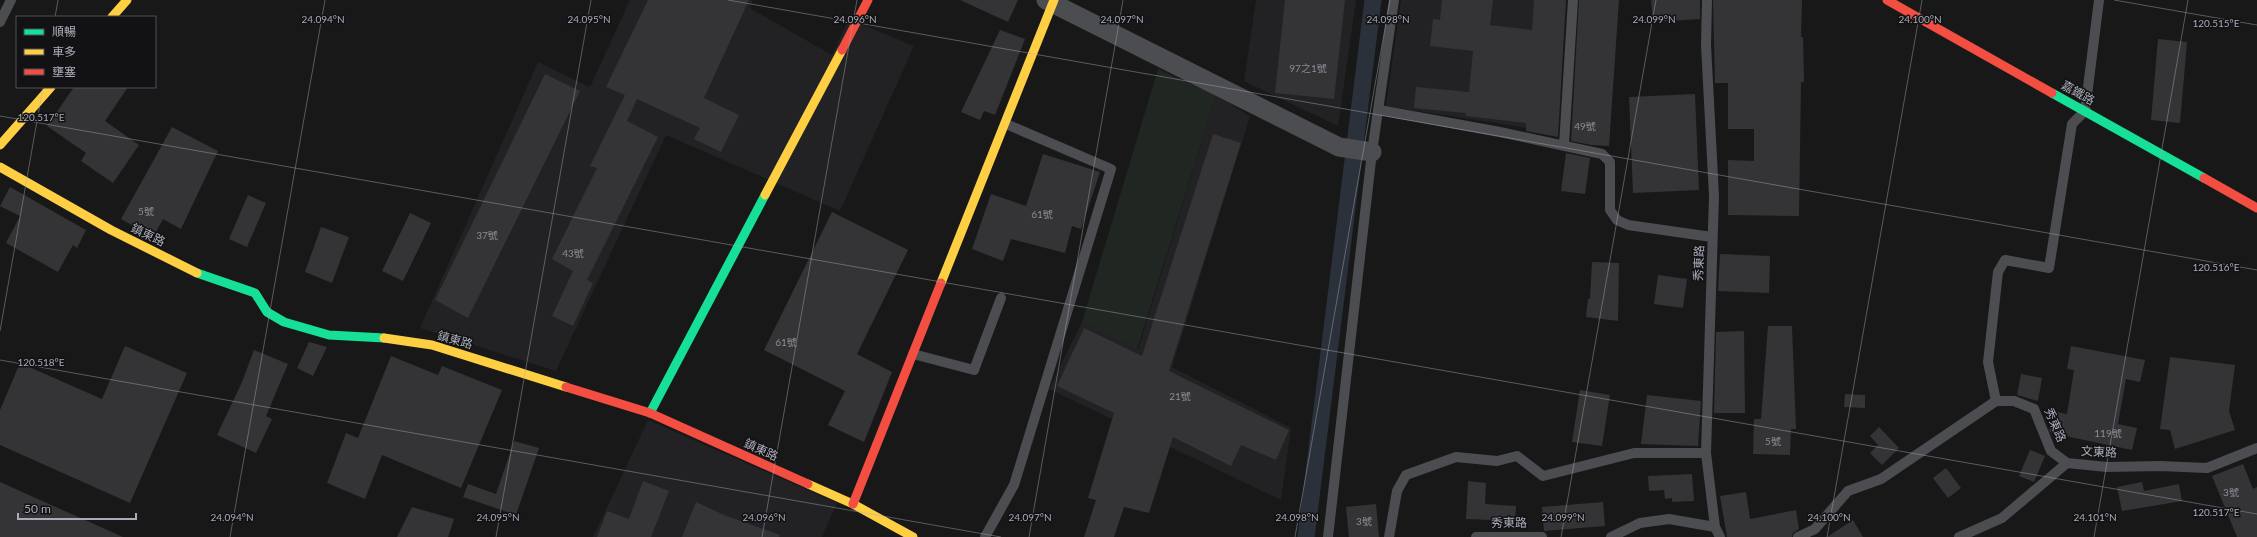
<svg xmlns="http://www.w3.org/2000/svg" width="2257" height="537" viewBox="0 0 2257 537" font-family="Lato,'Noto Sans TC',sans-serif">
  <rect width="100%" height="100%" fill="#181818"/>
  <!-- built -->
  <path fill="#222224" d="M630 0H753L750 8 832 55 849 19 914 46 840 211 666 135 556 371 420 328 538 62 590 87Z
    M1256 0H1356L1338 126 1244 81Z
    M1401 0H1541L1527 128 1386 106Z
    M1216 95 1250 116 1172 367 1291 428 1281 500 1049 389 1082 322 1138 350Z
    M648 420 837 503 822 537H593Z"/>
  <!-- green -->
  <path fill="#202722" d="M1158 69 1216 95 1137 350 1082 322Z"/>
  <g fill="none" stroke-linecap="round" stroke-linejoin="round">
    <!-- canal -->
    <path stroke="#2b313a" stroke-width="17" d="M1306 537 1373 0"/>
  </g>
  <!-- building -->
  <path fill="#343436" d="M648 0H749L704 98 739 115 721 152 694 139 700 128 637 99 627 121 658 137 587 280 593 283 573 326 552 316 573 271 552 259 597 168 590 166 625 95 606 87Z
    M960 0H1018L1008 22Z
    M1285 0H1345L1334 99 1275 93Z
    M1442 0H1493L1490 25 1532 30 1534 0H1566L1558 137 1526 131V123L1466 116V113L1414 108 1416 87 1469 92 1473 51 1430 46 1433 19 1440 20Z
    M1579 0H1619L1609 146 1592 145 1571 141Z
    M1651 0H1700V19L1653 22Z
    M1713 0H1802L1801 37H1803L1804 82H1801L1799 216 1728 215V160L1754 161V129H1728V83H1715Z
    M1000 30 1025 39 995 115 984 111 980 120 961 112Z
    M2158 39 2187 42 2180 123 2151 120Z
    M545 74 580 91 468 318 435 300Z
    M74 87H128L105 121 139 145 113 183 81 161 86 153 47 126Z
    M1695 94 1699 190 1633 193 1629 97Z
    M172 127 218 151 181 229 163 219 153 237 121 219Z
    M1213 134 1241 143 1169 371 1289 430 1276 460 1241 445 1231 466 1173 437 1149 513 1124 507 1114 537H1084L1096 500 1088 498 1114 413 1057 386 1084 328 1142 356Z
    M1566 153 1590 158 1585 194 1561 191Z
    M1043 154 1100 172 1081 229 1072 226 1065 253 1011 239 1003 261 972 249 991 194 1026 206Z
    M10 187 86 230 77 248 73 245 58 272 6 243 20 216 0 206Z
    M248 195 266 203 247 247 229 239Z
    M832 212 908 250 857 354 892 372 864 442 828 425 845 391 764 350Z
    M410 213 431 223 403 281 382 271Z
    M321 227 349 237 332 283 305 272Z
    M1720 254 1770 256 1769 293 1718 291Z
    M1592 262 1619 263 1618 321 1586 317 1588 299H1590Z
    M1658 275 1687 279 1683 308 1654 304Z
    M1768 326H1792L1796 429H1791L1790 455 1753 454 1754 419H1761Z
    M1744 331 1745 413H1714L1716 332Z
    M309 342 327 347 313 376 297 368Z
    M125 346 187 373 130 503 0 445V410L20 363 102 399Z
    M2071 346 2145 360 2140 382 2126 379 2118 424 2137 428 2132 450 2051 433 2049 430 2053 411 2067 414 2074 370 2067 369Z
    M254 350 288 364 266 416 272 419 256 453 217 435 242 382Z
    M391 356 438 375 442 366 502 390 461 488 382 455 365 499 327 483 346 433 358 438Z
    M2170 357 2235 365 2229 411 2235 430 2175 449 2170 430 2160 429Z
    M2021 374 2042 378 2038 401 2017 395Z
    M1580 390 1610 395 1602 446 1572 442Z
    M1845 394 1865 395V408L1844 407Z
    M1647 395 1701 401 1698 446 1641 444Z
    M1879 427 1899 448 1882 465 1870 453 1878 445 1870 436Z
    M514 441 539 448 516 515 463 497 468 484 496 494Z
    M2030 450 2045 456 2034 482 2019 476Z
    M2243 464 2253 489 2257 487V537H2237L2212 476Z
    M1946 468 1961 488 1948 498 1933 478Z
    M1692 474 1694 501 1672 502V498L1665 499 1664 490 1649 491 1648 476Z
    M643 481 669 491 651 537H597L607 511 629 519Z
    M1468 481 1486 483 1485 504 1516 506 1515 521 1466 519Z
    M0 482 123 537H0Z
    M2142 482 2144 491 2179 484 2182 501 2122 511 2117 487Z
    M1746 492 1750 519 1796 510 1799 529 1793 533 1792 537H1727L1720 496Z
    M696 502 724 515 780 535 779 537H682Z
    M1603 502 1605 526 1544 531 1542 507Z
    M1376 504 1379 537H1349L1346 507Z
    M412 507 454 519 448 537H397Z
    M1853 520 1863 537H1827Z"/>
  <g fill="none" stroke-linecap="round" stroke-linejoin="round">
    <!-- lane -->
    <path stroke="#4c4d51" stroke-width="10" d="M1707 0 1706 45 1714 196 1706 453 1715 527
      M0 22 11 0
      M1379 110 1500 132 1602 154 1610 162V210L1617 220 1628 225 1712 237
      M1564 145 1573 0
      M913 354 974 370 1001 298
      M1996 401 1988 362 1998 272 2005 260 2049 268 2072 124 2085 111 2099 0
      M985 537 1014 485 1111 169 1006 124
      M1328 537 1372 152 1394 0
      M1389 537 1397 491 1406 475 1456 457 1497 461 1517 456 1543 476 1634 453H1706
      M1476 537H1542
      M1611 537 1640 523 1669 519 1715 527 1720 537
      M1798 537 1815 529 1848 491 1881 479 1996 401H2014L2034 409 2051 451 2067 463
      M1959 537 2002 518 2067 463 2107 467 2160 466 2207 468 2257 448"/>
    <!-- street -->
    <path stroke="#4c4d51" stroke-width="19" d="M1046 0 1339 147 1372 152"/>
    <!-- fast -->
    <path stroke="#16e098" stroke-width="9" d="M2052 93 2204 178
      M197 273 255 293 267 312 284 322 329 335 384 338
      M650 413 765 195"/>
    <!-- slow -->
    <path stroke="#ffcf43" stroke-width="9" d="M112 17 127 0
      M0 145 51 87
      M0 167 111 230 197 273
      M765 195 842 50
      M941 283 1054 0
      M384 338 432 345 566 387
      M808 484 853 504 913 537"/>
    <!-- jam -->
    <path stroke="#f24e42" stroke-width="9" d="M1887 0 2052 93
      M842 50 868 0
      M2204 178 2257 208
      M566 387 650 413 808 484
      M853 504 941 283"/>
  </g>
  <!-- ticks -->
  <path fill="none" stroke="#a9abb9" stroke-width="1" stroke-opacity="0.45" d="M728 0 2257 270M2114 0 2257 25M55 17 58 0M0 116 2257 514M0 331 43 87M0 360 1001 537M230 537 325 0M496 537 591 0M762 537 857 0M1029 537 1123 0M1295 537 1390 0M1561 537 1656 0M1827 537 1922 0M2094 537 2188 0"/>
  <g text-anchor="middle" stroke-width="3" stroke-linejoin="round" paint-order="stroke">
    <!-- number labels -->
    <g font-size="10" fill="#8c8d98">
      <text x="1308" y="72">97之1號</text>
      <text x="1585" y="130">49號</text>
      <text x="146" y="215">5號</text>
      <text x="1042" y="218">61號</text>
      <text x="487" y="239">37號</text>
      <text x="573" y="257">43號</text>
      <text x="786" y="346">61號</text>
      <text x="1180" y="400">21號</text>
      <text x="2108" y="437">119號</text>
      <text x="1773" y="445">5號</text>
      <text x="2231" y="496">3號</text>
      <text x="1364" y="525">3號</text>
    </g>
    <!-- street labels -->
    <g font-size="12" fill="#a9abb9" stroke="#121214">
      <text transform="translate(2078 93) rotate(29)" y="4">嘉鐵路</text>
      <text transform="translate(148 235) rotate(26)" y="4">鎮東路</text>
      <text transform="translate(1699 263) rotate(-88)" y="4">秀東路</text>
      <text transform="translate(455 340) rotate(16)" y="4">鎮東路</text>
      <text transform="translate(2055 425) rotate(67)" y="4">秀東路</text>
      <text transform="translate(761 450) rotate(24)" y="4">鎮東路</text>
      <text transform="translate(2099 452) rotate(3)" y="4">文東路</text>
      <text transform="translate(1509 523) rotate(-1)" y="4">秀東路</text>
    </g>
  </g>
  <g font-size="10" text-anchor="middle" fill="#a9abb9" stroke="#121214" stroke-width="3" stroke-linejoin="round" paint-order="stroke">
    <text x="323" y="23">24.094°N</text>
    <text x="589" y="23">24.095°N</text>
    <text x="855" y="23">24.096°N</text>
    <text x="1122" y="23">24.097°N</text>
    <text x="1388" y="23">24.098°N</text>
    <text x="1654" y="23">24.099°N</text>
    <text x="1920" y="23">24.100°N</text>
    <text x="2216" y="27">120.515°E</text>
    <text x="41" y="121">120.517°E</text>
    <text x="2216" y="271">120.516°E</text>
    <text x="41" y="366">120.518°E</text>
    <text x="2216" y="516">120.517°E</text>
    <text x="232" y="521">24.094°N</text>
    <text x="498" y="521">24.095°N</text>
    <text x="764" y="521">24.096°N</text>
    <text x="1030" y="521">24.097°N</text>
    <text x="1297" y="521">24.098°N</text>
    <text x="1563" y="521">24.099°N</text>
    <text x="1829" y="521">24.100°N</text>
    <text x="2095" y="521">24.101°N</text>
  </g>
  <!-- legend -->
  <rect x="16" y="16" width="140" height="72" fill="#121214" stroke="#4e4f56"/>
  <rect x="24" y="29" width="20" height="6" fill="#16e098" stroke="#4e4f56"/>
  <text x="52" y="36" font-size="12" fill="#a9abb9">順暢</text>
  <rect x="24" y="49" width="20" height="6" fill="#ffcf43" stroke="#4e4f56"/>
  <text x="52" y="56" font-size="12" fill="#a9abb9">車多</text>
  <rect x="24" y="69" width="20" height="6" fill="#f24e42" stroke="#4e4f56"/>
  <text x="52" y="76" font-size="12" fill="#a9abb9">壅塞</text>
  <!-- scale -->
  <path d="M18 513v6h118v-6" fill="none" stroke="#a9abb9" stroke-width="2"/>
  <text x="24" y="513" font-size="12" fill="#a9abb9" stroke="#121214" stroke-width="3" paint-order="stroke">50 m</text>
</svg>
